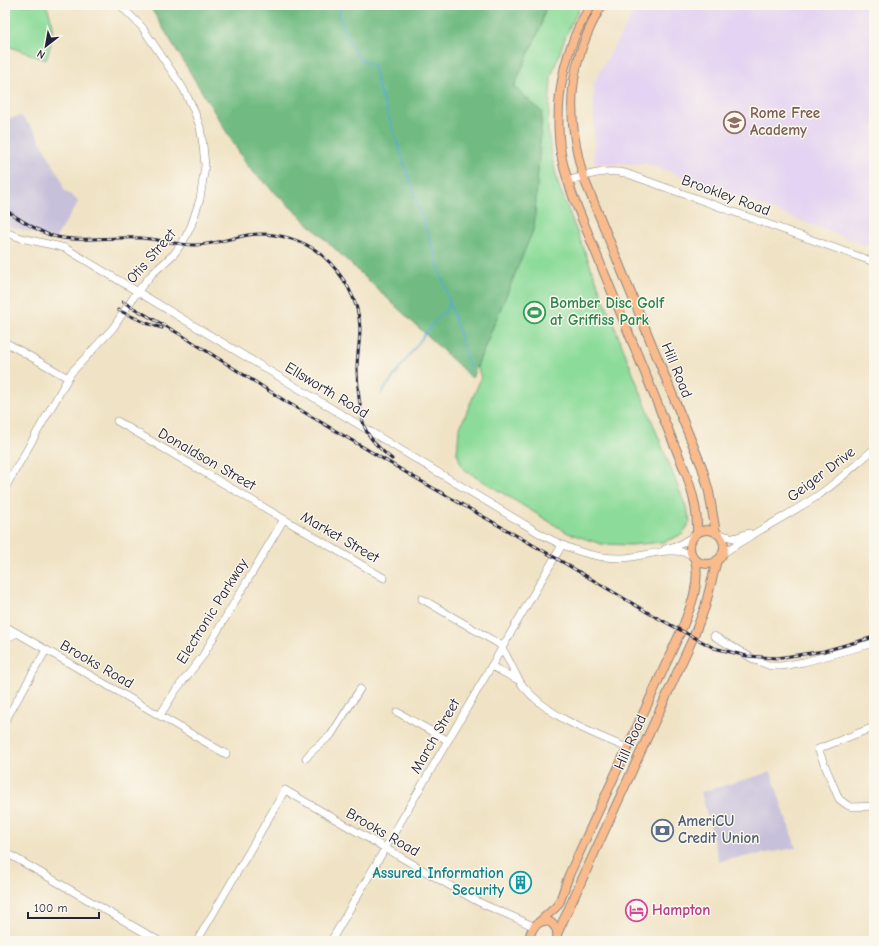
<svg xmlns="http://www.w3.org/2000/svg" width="879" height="946" viewBox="0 0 879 946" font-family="'Comic Neue',sans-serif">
  <rect width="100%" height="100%" fill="#fbf7ec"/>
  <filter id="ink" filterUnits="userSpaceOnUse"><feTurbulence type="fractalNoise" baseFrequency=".025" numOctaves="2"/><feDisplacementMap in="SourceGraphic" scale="8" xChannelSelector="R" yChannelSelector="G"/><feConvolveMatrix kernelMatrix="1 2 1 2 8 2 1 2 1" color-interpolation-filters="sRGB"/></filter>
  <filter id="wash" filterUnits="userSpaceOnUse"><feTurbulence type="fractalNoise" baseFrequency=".012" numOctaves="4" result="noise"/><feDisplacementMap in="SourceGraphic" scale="16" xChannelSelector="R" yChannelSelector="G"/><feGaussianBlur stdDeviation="0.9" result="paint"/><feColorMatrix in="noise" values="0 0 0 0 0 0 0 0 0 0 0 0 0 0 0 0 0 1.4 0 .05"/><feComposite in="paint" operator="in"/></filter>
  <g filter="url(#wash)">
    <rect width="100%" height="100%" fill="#f0e3c5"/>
    <!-- built -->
    <path fill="#e4d3f2" d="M638 5H874V248L649 164 594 163V82Z"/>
    <!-- industrial -->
    <path fill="#c6c0da" d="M21 116 35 131 61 179 64 190 79 201 55 239 9 226 5 224V119Z
      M771 772 796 848 719 861 701 792Z"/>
    <!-- green -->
    <path fill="#8cdb9a" stroke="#577e6a" d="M5 5H46C55 22 53 42 46 60L5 45Z
      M450 5H581L566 35 551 77 548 129 551 152 558 184 688 512 690 522 683 534 664 542 631 545 601 544 568 533 463 469 457 453 459 430 481 378 439 245Z"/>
    <!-- forest -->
    <path fill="#71bb82" stroke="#4a6e5e" d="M149 5H546L541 26 514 87 542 112 534 228 472 378 248 167Z"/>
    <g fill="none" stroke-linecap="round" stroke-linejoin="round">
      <!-- stream -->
      <path stroke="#56abd2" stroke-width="1.5" d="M340 5V17L343 28 356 54 362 61 374 66 377 83 435 255 470 369
        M381 394 433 323 446 310 449 303"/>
    </g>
  </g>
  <g filter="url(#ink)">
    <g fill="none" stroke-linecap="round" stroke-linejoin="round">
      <defs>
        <path id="minor" d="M567 181C587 175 605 169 625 173L874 262
          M5 232 21 238 57 246 65 248 544 536C569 549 594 559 623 558 645 557 671 545 692 555
          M5 342 68 378
          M117 421 384 578
          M5 488 71 373 113 328 137 292 152 274 174 254 184 240 191 226 200 199 205 166 203 145 200 127 193 108 183 88 142 27 120 5
          M718 534 734 538 749 533
          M665 549 679 545 694 536
          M722 554C754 532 788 516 820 494 839 481 856 464 874 449
          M422 599 499 644C509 656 513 673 523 686 549 718 591 732 627 748
          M5 626 226 754
          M714 636 755 660 771 666H781L804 662 874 643
          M5 639 17 633
          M491 666 518 680
          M397 712 447 740
          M160 715 176 690 202 657 284 519
          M5 721 46 650
          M874 727 818 749 839 799 847 805 852 807 874 806
          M306 758 311 752 331 735 360 689
          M5 852 159 941
          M197 941 285 790 473 899C493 910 515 916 534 927
          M331 941 562 545"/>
        <path id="major" d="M591 5C566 44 556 91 559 137 560 158 567 179 574 199L687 476C693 495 698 512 697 533
          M602 5C568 62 565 113 583 176L702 467 709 492 716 533
          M690 547a17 17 0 1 1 34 0a17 17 0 1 1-34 0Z
          M537 924 556 907 560 901 569 875 681 631C690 609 701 584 695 559
          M558 932 693 638 705 607 717 560
          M528 941C530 935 532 927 537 924 549 915 561 928 556 941"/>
      </defs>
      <!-- minor casing -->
      <use href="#minor" stroke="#898280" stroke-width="8"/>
      <!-- major casing -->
      <use href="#major" stroke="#898280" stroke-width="10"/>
      <!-- minor -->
      <use href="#minor" stroke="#fff" stroke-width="7"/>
      <!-- major -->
      <use href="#major" stroke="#fabb8c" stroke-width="8"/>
      <defs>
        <path id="rail" d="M5 210C20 219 36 231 53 236 79 243 113 236 141 238 159 239 176 245 195 245 213 245 230 238 248 235 272 231 303 239 322 255 343 274 359 300 360 328 360 342 357 355 357 368 357 378 358 388 359 398 361 407 361 419 365 428 370 440 382 451 392 459
          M123 302 183 336 285 401 412 476 554 557 652 615 714 648 747 656 777 658 824 651 874 637
          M118 310 146 323 162 328"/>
      </defs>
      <!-- rail casing -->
      <use href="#rail" stroke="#22223b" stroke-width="3"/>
      <!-- rail -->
      <use href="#rail" stroke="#fbf7ec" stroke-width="1.5" stroke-dasharray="4.5" stroke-linecap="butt"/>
    </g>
  </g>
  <!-- icons -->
  <defs>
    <symbol id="school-ring" viewBox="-11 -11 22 22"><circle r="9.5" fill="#fbf7ec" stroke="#8d6e63" stroke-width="1.5"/><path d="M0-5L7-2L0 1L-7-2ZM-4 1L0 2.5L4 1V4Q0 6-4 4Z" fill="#8d6e63"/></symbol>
    <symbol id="stadium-ring" viewBox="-11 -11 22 22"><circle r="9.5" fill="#fbf7ec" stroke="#2e9e5b" stroke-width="1.5"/><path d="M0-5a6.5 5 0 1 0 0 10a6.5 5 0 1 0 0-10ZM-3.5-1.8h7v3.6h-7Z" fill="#2e9e5b"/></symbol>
    <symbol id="bank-ring" viewBox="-11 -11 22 22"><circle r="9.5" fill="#fbf7ec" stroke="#5c6f8a" stroke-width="1.5"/><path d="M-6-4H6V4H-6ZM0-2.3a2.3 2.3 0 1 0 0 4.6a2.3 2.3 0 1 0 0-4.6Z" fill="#5c6f8a"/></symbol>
    <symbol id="building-ring" viewBox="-11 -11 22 22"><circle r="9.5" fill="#fbf7ec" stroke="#0f9aa8" stroke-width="1.5"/><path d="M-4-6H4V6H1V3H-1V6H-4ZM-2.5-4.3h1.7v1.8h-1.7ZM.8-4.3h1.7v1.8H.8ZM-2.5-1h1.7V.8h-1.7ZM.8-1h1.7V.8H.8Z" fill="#0f9aa8"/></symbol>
    <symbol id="hotel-ring" viewBox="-11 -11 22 22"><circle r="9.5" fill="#fbf7ec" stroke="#d1479c" stroke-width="1.5"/><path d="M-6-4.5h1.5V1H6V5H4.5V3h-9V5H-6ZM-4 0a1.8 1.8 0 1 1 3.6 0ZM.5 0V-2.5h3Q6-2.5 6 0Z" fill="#d1479c"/></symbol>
  </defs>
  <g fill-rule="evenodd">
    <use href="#school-ring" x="722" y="110" width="25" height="25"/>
    <use href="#stadium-ring" x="522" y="300" width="25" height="25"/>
    <use href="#bank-ring" x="650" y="818" width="25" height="25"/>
    <use href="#building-ring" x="508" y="870" width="25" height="25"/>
    <use href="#hotel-ring" x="624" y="898" width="25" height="25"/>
  </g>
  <g text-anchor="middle" stroke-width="3" stroke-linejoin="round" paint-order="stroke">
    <!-- education labels -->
    <g font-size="15" font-weight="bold" fill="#785e54" stroke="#fbf7ec" text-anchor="start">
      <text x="750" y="118">Rome Free<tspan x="750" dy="17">Academy</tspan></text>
    </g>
    <!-- street labels -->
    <g font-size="15" fill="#22223b" stroke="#fbf7ec">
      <text transform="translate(726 195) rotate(20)" y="5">Brookley Road</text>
      <text transform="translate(151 256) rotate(-49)" y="5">Otis Street</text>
      <text transform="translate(677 370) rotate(68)" y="5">Hill Road</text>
      <text transform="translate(327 390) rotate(31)" y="5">Ellsworth Road</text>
      <text transform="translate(207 459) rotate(30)" y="5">Donaldson Street</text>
      <text transform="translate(821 474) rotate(-37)" y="5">Geiger Drive</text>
      <text transform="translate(340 537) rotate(30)" y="5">Market Street</text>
      <text transform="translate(212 611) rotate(-58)" y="5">Electronic Parkway</text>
      <text transform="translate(97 664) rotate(30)" y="5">Brooks Road</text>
      <text transform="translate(435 736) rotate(-60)" y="5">March Street</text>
      <text transform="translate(630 742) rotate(-66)" y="5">Hill Road</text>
      <text transform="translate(383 832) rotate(30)" y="5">Brooks Road</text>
    </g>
    <!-- leisure labels -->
    <g font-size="15" font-weight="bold" fill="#27864d" stroke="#fbf7ec" text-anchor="start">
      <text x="550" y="308">Bomber Disc Golf<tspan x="550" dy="17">at Griffiss Park</tspan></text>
    </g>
    <!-- service labels -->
    <g font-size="15" font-weight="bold" fill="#4e5e75" stroke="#fbf7ec" text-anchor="start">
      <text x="678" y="826">AmeriCU<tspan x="678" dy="17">Credit Union</tspan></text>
    </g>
    <!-- culture labels -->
    <g font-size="15" font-weight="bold" fill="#0d838f" stroke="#fbf7ec" text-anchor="end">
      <text x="504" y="878">Assured Information<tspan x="504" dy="17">Security</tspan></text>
    </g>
    <!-- hotel labels -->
    <g font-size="15" font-weight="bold" fill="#b23c85" stroke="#fbf7ec" text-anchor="start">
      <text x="652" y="915">Hampton</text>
    </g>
  </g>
  <!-- margin -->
  <rect width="879" height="946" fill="none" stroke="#fbf7ec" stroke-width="20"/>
  <!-- north arrow -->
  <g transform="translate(46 46) rotate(211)" stroke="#fbf7ec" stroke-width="3" paint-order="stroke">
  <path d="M0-3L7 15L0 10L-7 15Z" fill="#22223b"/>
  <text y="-6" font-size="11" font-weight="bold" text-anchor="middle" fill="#22223b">N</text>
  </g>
  <!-- scale -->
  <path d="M28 912v6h71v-6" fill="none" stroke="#22223b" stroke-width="2"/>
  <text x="34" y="912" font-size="12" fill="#22223b" stroke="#fbf7ec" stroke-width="3" paint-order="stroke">100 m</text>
</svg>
